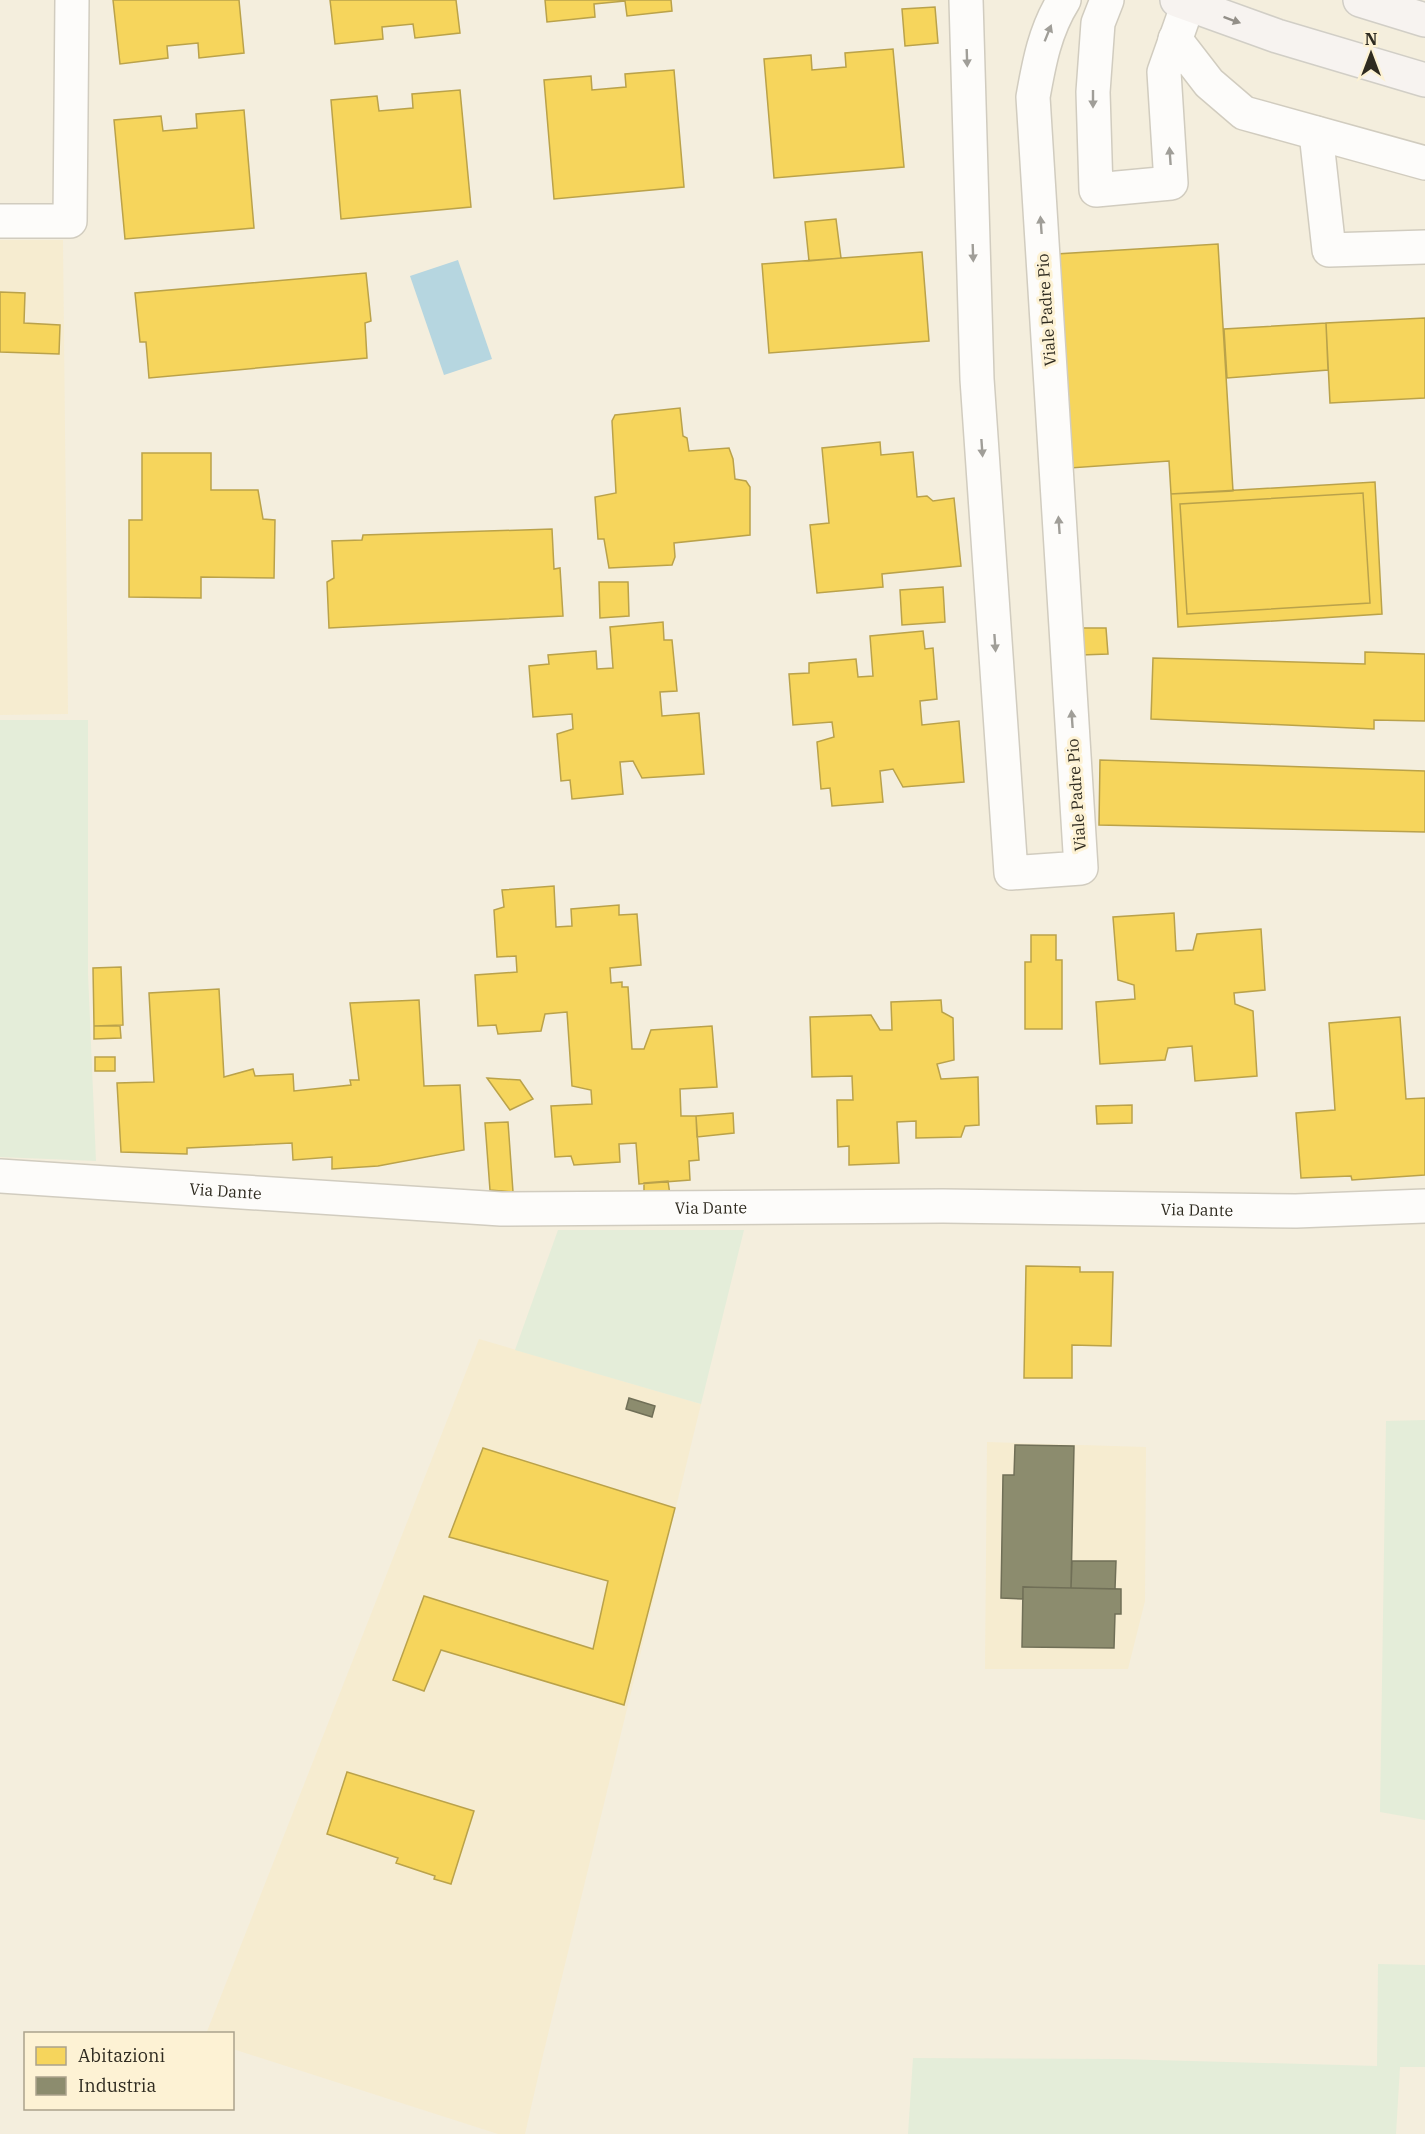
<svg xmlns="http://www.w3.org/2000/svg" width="1425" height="2134" viewBox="0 0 1425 2134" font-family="'IBM Plex Serif',serif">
  <rect width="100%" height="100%" fill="#f4eedd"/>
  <!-- built -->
  <path fill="#f6ecd0" d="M0 240H63L68 714 0 715Z
    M479 1339 701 1404 543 2055 525 2134H498L233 2049 232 2034H206Z
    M987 1442 1146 1447 1145 1601 1128 1669H985Z"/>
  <!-- green -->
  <path fill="#e4edd9" d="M0 720H88V974L96 1161 0 1157Z
    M558 1230H744L701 1404 515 1350Z
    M1425 1420V1820L1380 1812 1386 1421Z
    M1378 1964 1425 1965V2067H1400L1396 2134H908L913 2058 1120 2059 1377 2066Z"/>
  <!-- water -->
  <path fill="#b6d6e0" d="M458 260 492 359 444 375 410 276Z"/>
  <!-- homes -->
  <path fill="#f6d55c" stroke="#baa24a" stroke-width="1.5" fill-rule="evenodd" d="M113 0H239L244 53 199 58 198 43 167 46 168 58 120 64Z
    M330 0H456L460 33 415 38 413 24 382 27 383 39 335 44Z
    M545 0H671L672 11 627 16 625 1 594 4 595 17 547 22Z
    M935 7 938 43 905 46 902 9Z
    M893 49 904 167 774 178 764 59 811 55 812 70 846 67 845 53Z
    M674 70 684 187 554 199 544 80 591 76 592 90 626 87 625 74Z
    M460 90 471 207 341 219 331 100 377 96 379 111 413 108 412 94Z
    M244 110 254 228 125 239 114 120 161 116 163 131 197 128 196 114Z
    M836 219 841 258 809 261 805 222Z
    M1218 244 1233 491 1171 494 1169 461 1070 468 1056 254Z
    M922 252 929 341 769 353 762 264Z
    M366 273 371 321 365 323 367 358 149 378 146 342H140L135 293Z
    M0 292 25 293 24 323 60 325 59 354 0 352Z
    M1425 318V398L1330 403 1326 323Z
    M1326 323 1328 370 1227 378 1224 329Z
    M680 408 683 436 687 438 689 451 729 448 733 459 735 479 746 481 750 487V535L674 543 675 557 672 565 609 568 604 539H598L595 497 616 493 612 421 615 415Z
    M880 442 881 455 913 452 917 497 927 496 933 501 954 498 961 566 882 574 883 587 817 593 810 525 829 523 822 448Z
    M142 453H211V490H258L263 519 275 520 274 578 201 577V598L129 597V520H142Z
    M1375 482 1382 614 1178 627 1171 494ZM1363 493 1370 603 1187 614 1180 504Z
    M1363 493 1370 603 1187 614 1180 504Z
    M552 529 554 569 560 568 563 616 329 628 327 582 334 578 332 541 362 540 363 535Z
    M599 582H628L629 616 600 618Z
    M943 587 945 622 902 625 900 590Z
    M663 622 664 640H672L677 691 660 692 662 716 699 713 704 774 642 778 633 761 620 762 623 794 572 799 570 780 561 781 557 734 573 729 572 714 533 717 529 666 549 664 548 655 596 651 597 669 613 668 610 627Z
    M1080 628H1106L1108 654 1081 655Z
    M923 631 925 649 933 648 937 699 920 701 922 725 959 721 964 782 903 787 893 769 880 771 883 802 832 806 830 788 821 789 817 742 834 737 832 722 793 725 789 674 809 673V663L856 659 858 677 873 676 870 636Z
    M1365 652 1425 654V721L1374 720V729L1151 719 1153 658 1365 664Z
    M1100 760 1425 771V832L1099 825Z
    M554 886 556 927 572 926 571 909 619 905V915L637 914 641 965 610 968 611 983 622 982V987H628L632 1049H644L651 1030 712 1026 717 1087 680 1089 681 1116H696L699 1160 689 1161 690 1180 639 1184 636 1143 619 1144 620 1162 574 1165 571 1156 555 1157 551 1106 592 1104 591 1090 572 1086 567 1012 545 1014 541 1031 498 1034 496 1025 478 1026 475 975 517 972 516 956 497 957 494 910 504 907 502 890Z
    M1174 913 1176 951 1193 950 1197 934 1261 929 1265 990 1234 993 1235 1004 1253 1011 1257 1076 1195 1081 1192 1046 1168 1048 1165 1060 1100 1064 1096 1002 1135 999 1134 985 1118 980 1113 917Z
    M1031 935H1056V960H1062V1029H1025V962H1031Z
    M121 967 123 1025 94 1026 93 968Z
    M219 989 224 1077 253 1069 255 1076 293 1074 294 1091 351 1085 350 1080H359L350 1003 419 1000 424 1086 460 1085 464 1150 378 1166 332 1169V1157L293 1160 292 1143 187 1148V1154L121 1152 117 1083 154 1082 149 993Z
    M941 1000 942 1012 953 1018 954 1060 937 1064 941 1079 978 1077 979 1125 965 1126 961 1137 916 1138V1121L897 1122 899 1163 849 1165V1146L838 1147 837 1100H853L852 1076 812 1077 810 1017 871 1015 880 1030H892L891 1002Z
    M1400 1017 1406 1099 1425 1098V1175L1352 1180 1351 1176 1301 1178 1296 1113 1335 1110 1329 1023Z
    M94 1026H120L121 1038 94 1039Z
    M95 1057H115V1071H95Z
    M487 1078 520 1080 533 1099 510 1110Z
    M1132 1105V1123L1097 1124 1096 1106Z
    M733 1113 734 1133 697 1137 696 1116Z
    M508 1122 513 1192 490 1190 485 1123Z
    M668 1181 670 1195 644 1196V1183Z
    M1026 1266 1080 1267V1272H1113L1111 1346 1072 1345V1378H1024Z
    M483 1448 675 1508 624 1705 441 1650 424 1691 393 1680 424 1596 593 1649 608 1581 449 1537Z
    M347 1772 474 1811 451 1884 434 1879 435 1876 396 1863 398 1858 327 1834Z"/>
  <!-- industry -->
  <path fill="#8c8c6e" stroke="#706f57" stroke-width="1.5" d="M629 1398 655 1406 652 1417 626 1409Z
    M1015 1445 1074 1446 1071 1588 1023 1587V1599L1001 1598 1003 1475H1014Z
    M1072 1561H1116L1115 1589 1071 1588Z
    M1023 1587 1121 1589V1614H1115L1114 1648 1022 1647Z"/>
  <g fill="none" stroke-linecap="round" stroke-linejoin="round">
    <defs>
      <g id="minor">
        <path d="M966 0 977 379 1011 873 1081 868 1033 97C1039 63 1045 30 1064 0"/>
        <path d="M1107 0 1098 23 1093 92 1096 190 1171 183 1164 72 1188 4"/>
        <path d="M1175 39 1209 83 1244 113 1425 163"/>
        <path d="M1316 133 1329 250 1425 247"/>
        <path d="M0 221H70L72 0"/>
        <path id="s1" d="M0 1176 501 1209 943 1206 1296 1211 1425 1206"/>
      </g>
      <path id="major" d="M1177 0 1277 36 1425 80
        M1360 0 1425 20"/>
    </defs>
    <!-- minor casing -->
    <use href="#minor" stroke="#d1ccbf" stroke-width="36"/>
    <!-- major casing -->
    <use href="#major" stroke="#d1cec6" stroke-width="36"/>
    <!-- minor -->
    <use href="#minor" stroke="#fdfcfa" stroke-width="33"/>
    <!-- major -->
    <use href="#major" stroke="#f7f3f0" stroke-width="33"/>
  </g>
  <!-- one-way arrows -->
  <defs><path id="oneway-solid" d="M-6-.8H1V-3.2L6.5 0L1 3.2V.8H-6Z" transform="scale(1.5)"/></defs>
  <use fill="#938f88" href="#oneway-solid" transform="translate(1232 20) rotate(20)"/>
  <g fill="#a09e98">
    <use href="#oneway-solid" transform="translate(1048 33) rotate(-68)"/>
    <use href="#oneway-solid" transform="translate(967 58) rotate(88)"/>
    <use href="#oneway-solid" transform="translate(1093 99) rotate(90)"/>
    <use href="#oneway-solid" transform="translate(1170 156) rotate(-94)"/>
    <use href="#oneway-solid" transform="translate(1041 225) rotate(-94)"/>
    <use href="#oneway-solid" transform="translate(973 253) rotate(88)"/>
    <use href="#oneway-solid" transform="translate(982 448) rotate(86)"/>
    <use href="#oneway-solid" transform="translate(1059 525) rotate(-94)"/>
    <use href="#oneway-solid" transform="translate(995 643) rotate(86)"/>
    <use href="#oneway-solid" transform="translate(1072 719) rotate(-94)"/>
  </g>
  <g text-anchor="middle" stroke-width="6" stroke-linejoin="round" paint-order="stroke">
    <!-- street labels -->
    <g font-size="16" fill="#2f2b20" stroke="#fdf2d4">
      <text transform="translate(1046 310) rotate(-94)" y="6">Viale Padre Pio</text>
      <text transform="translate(1076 795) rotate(-94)" y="6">Viale Padre Pio</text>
      <text dy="6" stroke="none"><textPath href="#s1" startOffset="226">Via Dante</textPath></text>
      <text dy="6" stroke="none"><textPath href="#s1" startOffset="712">Via Dante</textPath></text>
      <text dy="6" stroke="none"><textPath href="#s1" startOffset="1198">Via Dante</textPath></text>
    </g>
  </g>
  <!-- legend -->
  <rect x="24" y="2032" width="210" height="78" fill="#fdf2d4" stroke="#aba28c" stroke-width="1.5"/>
  <rect x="36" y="2047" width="30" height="18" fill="#f6d55c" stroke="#aba28c" stroke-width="1.5"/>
  <text x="78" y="2062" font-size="18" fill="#2f2b20">Abitazioni</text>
  <rect x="36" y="2077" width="30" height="18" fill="#8c8c6e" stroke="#aba28c" stroke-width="1.5"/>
  <text x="78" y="2092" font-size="18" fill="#2f2b20">Industria</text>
  <!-- north arrow -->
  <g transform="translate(1371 54)" stroke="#fdf2d4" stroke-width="4.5" paint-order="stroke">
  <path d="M0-4.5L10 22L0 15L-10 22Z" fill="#2f2b20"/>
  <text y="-9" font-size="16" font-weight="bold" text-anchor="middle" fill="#2f2b20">N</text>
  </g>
</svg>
